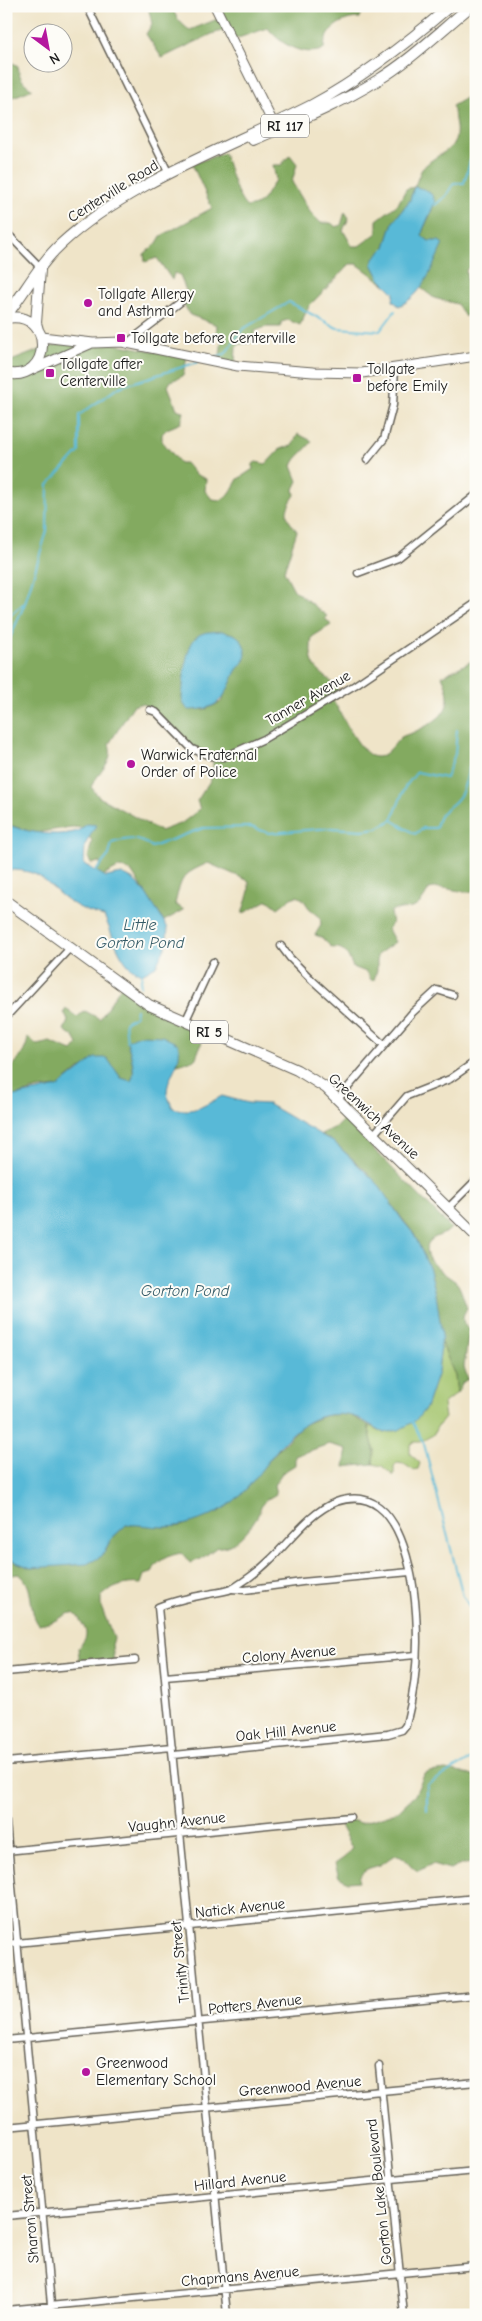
<svg xmlns="http://www.w3.org/2000/svg" width="482" height="2321" viewBox="0 0 482 2321" font-family="'Comic Neue',sans-serif">
  <rect width="100%" height="100%" fill="#fdfcf7"/>
  <filter id="ink" filterUnits="userSpaceOnUse"><feTurbulence type="fractalNoise" baseFrequency=".02" numOctaves="2"/><feDisplacementMap in="SourceGraphic" scale="10" xChannelSelector="R" yChannelSelector="G"/><feConvolveMatrix kernelMatrix="1 2 1 2 8 2 1 2 1" color-interpolation-filters="sRGB"/></filter>
  <filter id="wash" filterUnits="userSpaceOnUse"><feTurbulence type="fractalNoise" baseFrequency=".0096" numOctaves="4" result="noise"/><feDisplacementMap in="SourceGraphic" scale="20" xChannelSelector="R" yChannelSelector="G"/><feGaussianBlur stdDeviation="1.12" result="paint"/><feColorMatrix in="noise" values="0 0 0 0 0 0 0 0 0 0 0 0 0 0 0 0 0 1.4 0 .05"/><feComposite in="paint" operator="in"/></filter>
  <g filter="url(#wash)">
    <rect width="100%" height="100%" fill="#efe4c8"/>
    <!-- green -->
    <path fill="#a4c56e" stroke="#607045" d="M441 1341 455 1376 457 1393 443 1404 445 1418 437 1427 433 1435 420 1442H413L410 1445V1454L420 1463 418 1469 413 1470 404 1464 397 1463 394 1466V1476L382 1466 373 1464 374 1450 368 1425 384 1433 426 1407 438 1372Z"/>
    <!-- forest -->
    <path fill="#83aa61" stroke="#50633e" fill-rule="evenodd" d="M148 6H167L174 11C175 17 184 27 190 30L220 18 215 6H364L360 18C341 18 324 30 324 49 304 58 280 44 268 28L232 40 225 30 212 34 162 58 146 34 152 24Z
      M13 63 18 66C18 77 24 84 33 89L6 100V65Z
      M476 92V261L466 270 470 311 465 317 457 304 434 298 421 288 442 244 439 241H429L422 237 423 230 432 211 422 189 414 187 410 200 393 222 385 247 375 257 372 263 380 279 387 286 357 264H350L309 306 300 325 288 320 281 322V327H266L255 331 251 343 240 344 236 347 235 366 219 363 222 339 216 334 217 325 190 315 182 301 188 296 180 275 174 273 172 280 157 258 145 262 144 254 157 243 161 236 212 208 192 164 224 153C229 166 237 200 247 207 267 204 264 194 276 180L273 165H281L290 155 297 164 292 182 310 212 321 223H331L336 227 341 225 345 212 349 218 343 230 352 246H359L377 233V220L398 204 406 189 414 187C417 182 419 174 422 169 439 149 462 154 455 120 454 114 455 112 452 106Z
      M88 339 187 357 183 376 171 381 168 386 177 409 184 412 181 423 167 429 162 434V441L180 463H186L195 474 206 479 205 491 212 499 221 500 230 493 238 479 253 469V464L256 462 266 464 280 449 292 446 298 434 312 441C306 451 296 455 292 466L298 481 294 489 295 495C284 511 284 516 297 531L284 571 294 590 327 616 325 618 331 625 312 637C306 676 325 668 341 694L333 700C341 713 358 750 372 756 383 761 393 746 399 739 401 736 409 734 412 733 440 720 458 709 442 676L472 661 476 655V891C460 895 445 884 429 889 418 910 415 908 393 910L390 912 392 923 388 929 395 942 377 955V970L374 980 372 981 366 972 353 967C348 956 345 946 332 948L321 937 315 935 321 925 320 917 309 908 303 899 297 896 291 898 278 908 268 900 242 914 249 891V881L208 863C182 875 182 875 175 904L184 910 164 921 131 871 120 867 103 876 96 873 101 865 99 862 91 864 88 857 92 841 84 828 72 827 35 833 6 824V363L47 347ZM187 657 245 660 236 670 221 702 204 710 182 698ZM143 703 148 710 156 712 190 748 213 758V776L197 801 200 809 182 823 160 831 99 797 91 787C98 772 115 762 109 744L133 706Z
      M121 986 205 1034 195 1060 177 1064 179 1060 127 1041C130 1053 137 1071 131 1082L121 1078 107 1059 79 1069 58 1087 38 1089 14 1096 6 1100V1071C17 1064 27 1050 28 1037L37 1045 50 1042 72 1051 78 1044 74 1037 64 1030 68 1021 64 1012 66 1009 77 1017 85 1011 100 1019Z
      M344 1119 451 1228C446 1235 437 1235 431 1240 414 1257 447 1275 456 1282 461 1287 464 1301 467 1308 462 1316 461 1323 469 1330L464 1367 468 1379 462 1383 459 1392 457 1393 455 1376 441 1341 436 1294 430 1271 414 1234 366 1171 335 1143 321 1134 336 1127Z
      M348 1414 368 1425 374 1450 373 1464 344 1467 347 1449 329 1444 295 1456V1465L282 1473 274 1485 276 1494C272 1497 266 1499 263 1503 260 1507 260 1510 259 1513 251 1527 236 1549 217 1547L201 1559 190 1563 182 1553C169 1555 156 1560 152 1573L144 1575 141 1584C126 1582 111 1587 101 1597V1607L114 1638 112 1645 114 1662 80 1664 78 1648C84 1641 89 1636 84 1627 73 1606 72 1613 54 1621 50 1623 44 1624 39 1625 27 1611 36 1586 19 1574L6 1576V1558L31 1568 105 1551 111 1539 126 1525 143 1524 164 1527 181 1526 220 1511 302 1425 326 1415Z
      M446 1770 468 1774 476 1778V1863L464 1864 450 1869 432 1864 418 1871C410 1867 406 1857 398 1855 390 1856 386 1862 380 1865 371 1868 359 1869 359 1881L348 1882 339 1877 335 1864 345 1857 352 1848 337 1820 347 1819 361 1823 391 1814 400 1809 415 1795 424 1775 429 1772Z"/>
    <!-- water -->
    <path fill="#58b9d7" stroke="#3a6a7a" d="M414 187C425 189 431 190 435 202L423 230 422 236 429 241H439L443 244C432 267 424 295 399 306L393 301 394 293 380 279 372 264 375 257 385 247 393 222 410 200Z
      M222 631C226 633 233 633 237 636 243 641 249 653 244 660 242 665 237 668 235 673 224 699 219 710 188 710L183 703 182 698C184 682 184 644 199 635 206 631 214 632 222 631Z
      M6 824C26 832 53 837 74 832 79 831 83 827 87 824L96 825 85 845 84 864 106 877 122 874 134 880 145 892 168 928 166 946 156 966 142 974C120 968 113 934 104 916 89 913 74 906 62 896 42 880 41 871 12 870L6 874Z
      M139 1035 162 1036 178 1044C184 1062 167 1075 167 1093 168 1098 171 1104 173 1108 194 1114 203 1106 222 1096L248 1103 268 1104 335 1143 377 1183 403 1221 414 1234 430 1270 436 1294 442 1335 438 1372 426 1408 415 1421 399 1430 384 1433C374 1428 359 1416 347 1415 283 1406 265 1488 219 1511 203 1520 183 1527 164 1527 151 1527 140 1524 126 1525L111 1539 102 1556 87 1564 31 1568 6 1558V1100L14 1096 58 1087 95 1058H107L121 1078 131 1081C137 1071 130 1053 127 1041Z"/>
    <g fill="none" stroke-linecap="round" stroke-linejoin="round">
      <!-- stream -->
      <path stroke="#58b9d7" stroke-width="2" d="M435 205 446 196 454 183H464L476 141
        M215 357 225 354 243 329 289 302 337 328 380 331 395 311
        M6 619 23 604
        M6 647 25 603 47 531 48 485 79 452V415L119 387 198 362
        M392 820 415 834 423 828H436C440 806 452 810 461 794 468 781 467 766 476 754
        M96 871 109 855 112 843C128 838 139 837 152 847L203 828 251 827 269 833 331 828 362 830 377 828 392 820 405 787 417 772 446 778 455 754 457 730
        M140 986 142 974
        M127 1041 125 1022 135 1016 136 1010
        M412 1421 424 1444 463 1596 476 1617
        M427 1810V1785L476 1756"/>
    </g>
  </g>
  <g filter="url(#ink)">
    <g fill="none" stroke-linecap="round" stroke-linejoin="round">
      <defs>
        <path id="street" d="M87 6 169 174
          M6 232 40 267
          M127 343 182 301
          M367 460 384 439 393 405 395 368
          M358 573 398 558 476 495
          M150 710 156 712 192 749 210 756 224 757 264 739 355 685 476 603
          M281 946 290 958 312 980 384 1045
          M6 1017 70 948
          M185 1022 213 962
          M338 1099 412 1013 437 990 453 995
          M374 1134 407 1096 450 1079 476 1061
          M447 1209 476 1180
          M232 1589 245 1590 302 1582 410 1572
          M6 1672 135 1660
          M165 1677 416 1655
          M173 1755 388 1734 402 1730 406 1725C413 1698 417 1670 417 1642 417 1597 408 1477 336 1502 310 1512 290 1541 271 1559 260 1570 248 1579 235 1587 228 1592 217 1592 209 1594 192 1597 175 1600 158 1607L227 2315
          M6 1762 172 1747
          M6 1822 52 2315
          M6 1851 350 1817
          M6 1944 476 1898
          M6 2040 476 1995
          M379 2066 404 2315
          M6 2127 476 2082
          M6 2216 476 2171
          M6 2310 476 2266"/>
        <path id="secondary" d="M215 6 273 123
          M42 337 93 343 122 342 238 366 313 372 362 373 476 356
          M31 370 90 344"/>
        <path id="primary" d="M253 140C295 122 338 105 378 80 411 60 440 31 471 6
          M6 316C25 292 39 264 61 244 126 183 232 146 312 105 362 78 407 43 450 6
          M6 318C56 309 52 384 6 373
          M38 330 36 323 40 270
          M6 901 149 1005 297 1070 326 1088 476 1236"/>
      </defs>
      <!-- street casing -->
      <use href="#street" stroke="#666258" stroke-width="9"/>
      <!-- secondary casing -->
      <use href="#secondary" stroke="#666258" stroke-width="11"/>
      <!-- primary casing -->
      <use href="#primary" stroke="#666258" stroke-width="12"/>
      <!-- street -->
      <use href="#street" stroke="#fff" stroke-width="6"/>
      <!-- secondary -->
      <use href="#secondary" stroke="#fff" stroke-width="9"/>
      <!-- primary -->
      <use href="#primary" stroke="#fff" stroke-width="10"/>
    </g>
  </g>
  <!-- markers -->
  <g fill="#b5179e" stroke="#fdfcf7" stroke-width="2">
    <circle cx="88" cy="303" r="5"/>
    <rect x="116" y="333" width="10" height="10" rx="2.5"/>
    <rect x="45" y="368" width="10" height="10" rx="2.5"/>
    <rect x="352" y="373" width="10" height="10" rx="2.5"/>
    <circle cx="131" cy="764" r="5"/>
    <circle cx="86" cy="2072" r="5"/>
  </g>
  <g text-anchor="middle" stroke-width="4" stroke-linejoin="round" paint-order="stroke">
    <!-- shield labels -->
    <g fill="#fdfcf7" stroke="#605f5e" stroke-width="1">
      <rect x="261" y="114.5" width="48" height="23" rx="4"/>
      <rect x="190" y="1020.5" width="38" height="23" rx="4"/>
    </g>
    <g font-size="14" font-weight="bold" fill="#1c1c1c">
      <text x="285" y="131">RI 117</text>
      <text x="209" y="1037">RI 5</text>
    </g>
    <!-- street labels -->
    <g font-size="15" fill="#1c1c1c" stroke="#fdfcf7">
      <text transform="translate(113 191) rotate(-32)" y="5">Centerville Road</text>
      <text transform="translate(308 698) rotate(-30)" y="5">Tanner Avenue</text>
      <text transform="translate(374 1116) rotate(43)" y="5">Greenwich Avenue</text>
      <text transform="translate(289 1654) rotate(-5)" y="5">Colony Avenue</text>
      <text transform="translate(286 1731) rotate(-6)" y="5">Oak Hill Avenue</text>
      <text transform="translate(177 1822) rotate(-6)" y="5">Vaughn Avenue</text>
      <text transform="translate(240 1908) rotate(-6)" y="5">Natick Avenue</text>
      <text transform="translate(180 1962) rotate(-96)" y="5">Trinity Street</text>
      <text transform="translate(255 2004) rotate(-6)" y="5">Potters Avenue</text>
      <text transform="translate(300 2086) rotate(-5)" y="5">Greenwood Avenue</text>
      <text transform="translate(240 2181) rotate(-6)" y="5">Hillard Avenue</text>
      <text transform="translate(379 2192) rotate(-96)" y="5">Gorton Lake Boulevard</text>
      <text transform="translate(30 2219) rotate(-95)" y="5">Sharon Street</text>
      <text transform="translate(240 2276) rotate(-5)" y="5">Chapmans Avenue</text>
    </g>
    <!-- poi labels -->
    <g font-size="15" fill="#1c1c1c" stroke="#fdfcf7" text-anchor="start">
      <text x="98" y="299">Tollgate Allergy<tspan x="98" dy="17">and Asthma</tspan></text>
      <text x="131" y="343">Tollgate before Centerville</text>
      <text x="60" y="369">Tollgate after<tspan x="60" dy="17">Centerville</tspan></text>
      <text x="367" y="374">Tollgate<tspan x="367" dy="17">before Emily</tspan></text>
      <text x="141" y="760">Warwick Fraternal<tspan x="141" dy="17">Order of Police</tspan></text>
      <text x="96" y="2068">Greenwood<tspan x="96" dy="17">Elementary School</tspan></text>
    </g>
    <!-- water labels -->
    <g font-size="16" font-style="italic" fill="#345b67" stroke="#fdfcf7">
      <text x="140" y="930">Little<tspan x="140" dy="18">Gorton Pond</tspan></text>
      <text x="185" y="1296">Gorton Pond</text>
    </g>
  </g>
  <!-- margin -->
  <rect width="482" height="2321" fill="none" stroke="#fdfcf7" stroke-width="25"/>
  <!-- north arrow -->
  <g transform="translate(48 48) rotate(148)"><circle r="24" fill="#fdfcf7" stroke="#a3a29f"/>
  <path d="M0-4L9 19L0 12L-9 19Z" fill="#b5179e"/>
  <text y="-8" font-size="14" font-weight="bold" text-anchor="middle" fill="#1c1c1c">N</text>
  </g>
</svg>
